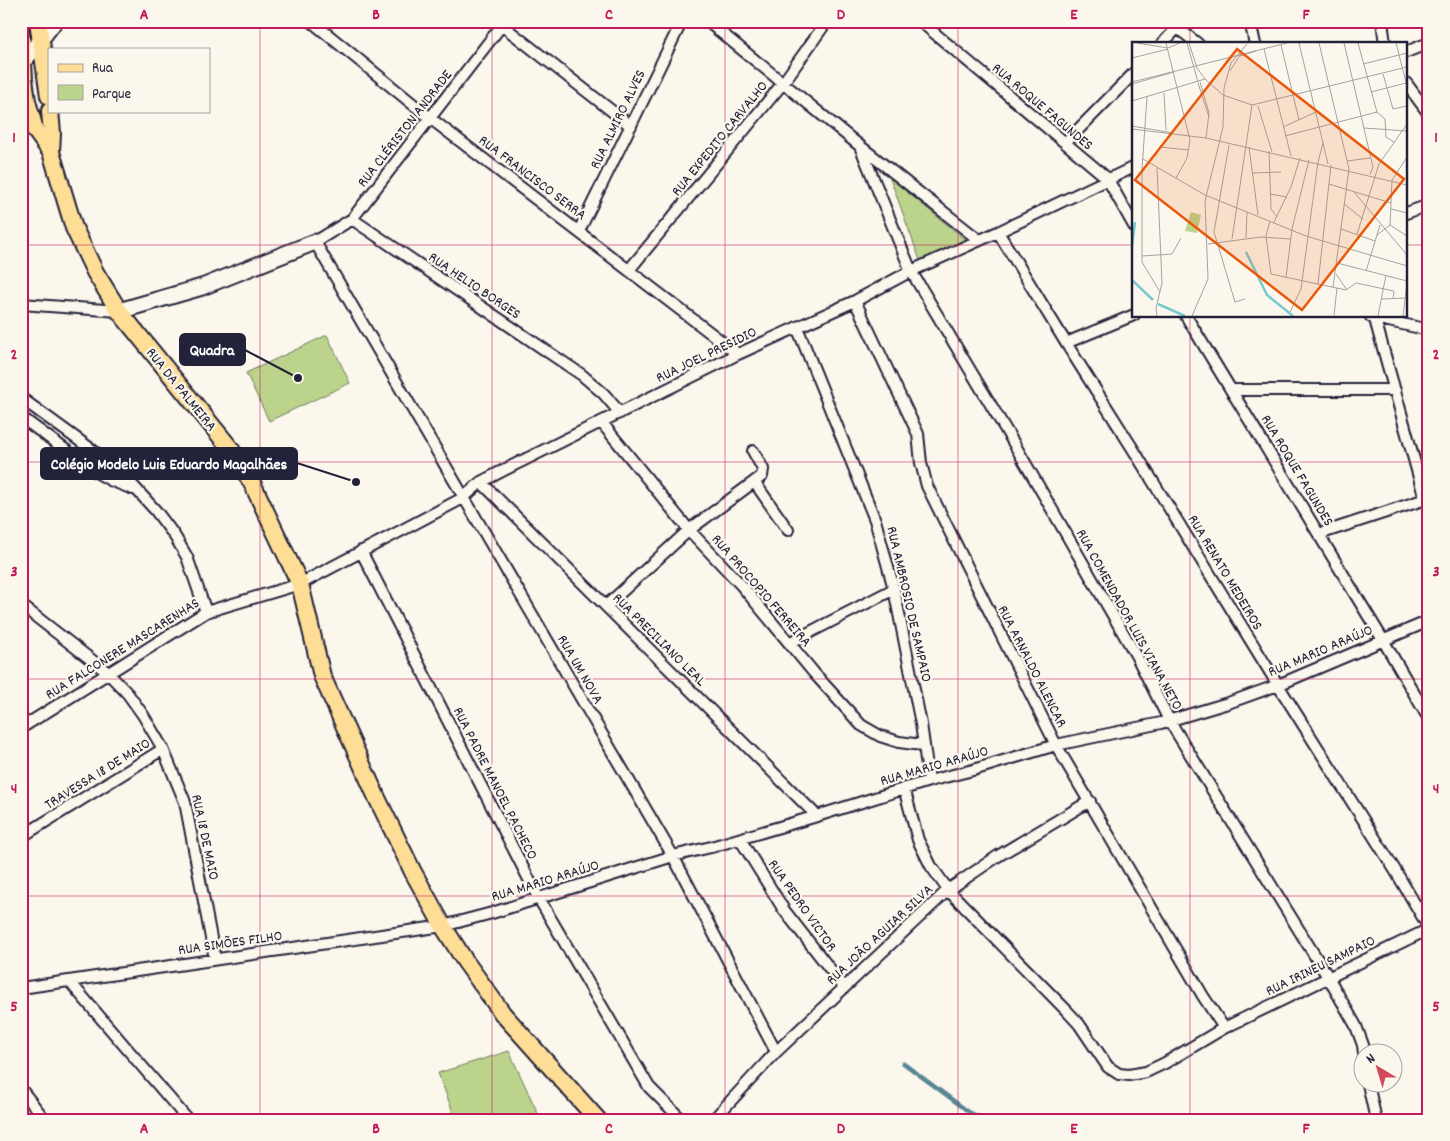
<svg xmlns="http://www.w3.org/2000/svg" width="1450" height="1141" viewBox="0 0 1450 1141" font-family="Dekko,sans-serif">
  <rect width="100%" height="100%" fill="#fbf7ec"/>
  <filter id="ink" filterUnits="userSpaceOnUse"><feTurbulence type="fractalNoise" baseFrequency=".02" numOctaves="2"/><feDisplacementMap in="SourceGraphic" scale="10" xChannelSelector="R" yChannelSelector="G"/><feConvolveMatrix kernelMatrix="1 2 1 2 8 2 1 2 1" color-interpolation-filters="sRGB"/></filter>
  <g filter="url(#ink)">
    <!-- green -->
    <path fill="#bbd38a" stroke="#6e7a62" d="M890 178 966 240 921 263Z
      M327 335 350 383 269 421 246 373Z
      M509 1051 541 1120H456L438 1073Z"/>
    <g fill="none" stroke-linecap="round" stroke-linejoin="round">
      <!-- stream -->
      <path stroke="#568794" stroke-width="4" d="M903 1063 969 1112 986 1120"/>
      <defs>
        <path id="street" d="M311 21 430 118 738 354
          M505 21 352 219 315 242 673 856 776 1052
          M707 21 860 146 979 240
          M920 21 1107 178 1134 226
          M1169 21 1198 44
          M1250 21 1255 44
          M1382 21 1385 44
          M498 22 631 126
          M1162 44 1177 28
          M1406 52 1429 43
          M1406 83 1429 114
          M1065 143 1134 73
          M860 146 911 271 1016 447 1137 657 1169 720 1328 977 1356 1026 1363 1045 1364 1054
          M1406 213 1429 205
          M352 219 582 375 604 394 620 413
          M579 231 682 21
          M998 232 1066 343 1133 449 1278 685 1395 870 1429 928
          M629 270 783 83 827 21
          M855 301 918 434 921 463 927 486 1056 745 1203 996 1224 1028
          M21 304 119 311
          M1186 316 1383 640 1429 719
          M1374 316 1425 499
          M1371 317 1429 330
          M797 327 875 520 894 589 921 724 929 781
          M1066 343 1134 315
          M1232 390H1395
          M21 398 117 468 156 511 174 535 187 557 206 612
          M21 417 94 471 110 480 133 489
          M602 423 689 530 742 586 814 673 861 725 880 736 899 742 922 745
          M481 482 817 816
          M755 483 788 530
          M1319 534 1429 498
          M361 551 538 897 649 1087 682 1120
          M21 605 107 672 128 694 143 715 163 749 185 802 215 959
          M606 606 689 530 762 476 763 469 753 451
          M789 643 894 589
          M21 728 206 612 300 584 463 498 481 482 506 469 738 354 855 301 911 271 998 232 1134 167
          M904 788 918 840 931 866 948 890 1067 1011 1079 1024 1108 1067 1119 1074 1129 1075 1146 1072 1165 1063 1224 1028 1429 929
          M21 837 163 749
          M740 839 784 910 844 987
          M70 982 188 1120
          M21 988 443 926 492 913 673 856 711 847 817 816 929 781 973 770 1056 745 1161 723 1228 703 1278 685 1429 621
          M1368 1084 1376 1120
          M21 1089 45 1120
          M713 1120 776 1052 948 890 998 856 1090 801"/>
        <path id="secondary" d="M21 65 55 21
          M119 311 202 287 315 242"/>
        <path id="primary" d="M38 21 49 96
          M21 33 24 79 27 101 35 130 51 152 74 228 95 272 119 311 230 448 252 483 300 584 322 676 377 798 413 872 443 926 465 961 503 1014 598 1120
          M50 111 52 133 51 152"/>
      </defs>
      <!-- street casing -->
      <use href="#street" stroke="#22223b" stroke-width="14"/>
      <!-- secondary casing -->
      <use href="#secondary" stroke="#22223b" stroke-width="19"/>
      <!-- primary casing -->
      <use href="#primary" stroke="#22223b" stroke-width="20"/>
      <!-- street -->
      <use href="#street" stroke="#fbf7ec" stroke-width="10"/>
      <!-- secondary -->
      <use href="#secondary" stroke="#fbf7ec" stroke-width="15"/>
      <!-- primary -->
      <use href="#primary" stroke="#fede96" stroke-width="16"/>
    </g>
  </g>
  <!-- grid -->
  <path fill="none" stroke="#c2185b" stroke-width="1" stroke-opacity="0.55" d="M260 21V1120M492 21V1120M725 21V1120M958 21V1120M1190 21V44M21 245H1134M1406 245H1429M1190 316V1120M21 462H1429M21 679H1429M21 896H1429"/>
  <g text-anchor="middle" stroke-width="4.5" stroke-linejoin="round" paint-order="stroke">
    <!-- street labels -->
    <g font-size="15" fill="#22223b" stroke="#fbf7ec">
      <text transform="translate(1043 106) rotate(40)" y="5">RUA ROQUE FAGUNDES</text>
      <text transform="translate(617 119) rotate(-64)" y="5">RUA ALMIRO ALVES</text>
      <text transform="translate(404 128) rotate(-52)" y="5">RUA CLÉRISTON ANDRADE</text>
      <text transform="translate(719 138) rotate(-51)" y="5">RUA EXPEDITO CARVALHO</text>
      <text transform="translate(533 177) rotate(37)" y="5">RUA FRANCISCO SERRA</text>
      <text transform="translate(475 285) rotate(34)" y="5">RUA HELIO BORGES</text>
      <text transform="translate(706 354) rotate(-26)" y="5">RUA JOEL PRESIDIO</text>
      <text transform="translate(182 389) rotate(51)" y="5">RUA DA PALMEIRA</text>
      <text transform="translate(1298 470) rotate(59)" y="5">RUA ROQUE FAGUNDES</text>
      <text transform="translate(1226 572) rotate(59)" y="5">RUA RENATO MEDEIROS</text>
      <text transform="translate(762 590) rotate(49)" y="5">RUA PROCOPIO FERREIRA</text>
      <text transform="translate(910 604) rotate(77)" y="5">RUA AMBROSIO DE SAMPAIO</text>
      <text transform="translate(1130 619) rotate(61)" y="5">RUA COMENDADOR LUIS VIANA NETO</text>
      <text transform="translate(660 639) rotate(45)" y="5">RUA PRECILIANO LEAL</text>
      <text transform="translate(122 648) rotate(-32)" y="5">RUA FALCONERE MASCARENHAS</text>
      <text transform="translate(1320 650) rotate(-23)" y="5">RUA MARIO ARAÚJO</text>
      <text transform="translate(1033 666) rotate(63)" y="5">RUA ARNALDO ALENCAR</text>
      <text transform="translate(581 669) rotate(60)" y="5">RUA UM NOVA</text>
      <text transform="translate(934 765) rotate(-16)" y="5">RUA MARIO ARAÚJO</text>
      <text transform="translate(97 773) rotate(-32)" y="5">TRAVESSA 18 DE MAIO</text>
      <text transform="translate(496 783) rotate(63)" y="5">RUA PADRE MANOEL PACHECO</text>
      <text transform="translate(206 837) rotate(78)" y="5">RUA 18 DE MAIO</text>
      <text transform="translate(545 880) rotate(-17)" y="5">RUA MARIO ARAÚJO</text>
      <text transform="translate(803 905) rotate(55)" y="5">RUA PEDRO VICTOR</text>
      <text transform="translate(879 934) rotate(-43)" y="5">RUA JOÃO AGUIAR SILVA</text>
      <text transform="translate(230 942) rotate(-8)" y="5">RUA SIMÕES FILHO</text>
      <text transform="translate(1320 965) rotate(-26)" y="5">RUA IRINEU SAMPAIO</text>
    </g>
  </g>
  <!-- overview -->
  <g transform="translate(1132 42)">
    <rect width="275" height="275" fill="#fbf7ec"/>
    <path d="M59 170 69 173 65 191 53 189Z" fill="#bbd38a"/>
    <path fill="none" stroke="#79cad0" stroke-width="2.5" d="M0 204 3 180M114 210 135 253 161 274M0 238 21 258M26 262 53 274"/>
    <path fill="none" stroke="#a4a2a5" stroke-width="1" d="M5 1 36 6 48 1M34 1 58 98 55 116 44 136M55 1 66 40M57 1 65 26 73 37 91 53 120 63 275 25M167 1 196 122M187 1 217 127 201 245M212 1 241 125 238 132M264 1 275 44M149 3 167 78M132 7 159 114M108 14 124 9M0 16 36 7M231 22 275 11M98 29 110 10M251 32 261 67 275 64M0 40 155 1M68 40 77 71 74 96M66 41 77 75M0 42 42 30M239 50 274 41M32 51 34 88M15 55 10 127V220L28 250M0 59 73 37M126 64 140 110M245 70 253 77 254 95 262 100M0 84 41 91M151 85 184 70M232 86 275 89M0 87 74 96 275 143M153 94 245 70 226 1M97 103 82 190 103 260 113 257M117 105 126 173M137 109 139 167 145 175M23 114 28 105 57 108M11 117 73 153 174 194 275 224M215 119 238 116M121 131 149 130M197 142 259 161M222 150 275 213M138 152 155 155M212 162 231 177M259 167 275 171M138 179 134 194 139 232 214 248 224 241M142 180 159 145 168 116M258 183 275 194M209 187 243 199M225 192 247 122 275 82M245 193 258 183 260 138 275 115M114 196 115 170M100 197 120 63M76 202 129 195 159 197M10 214 40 212 49 196M205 221 275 239M234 229 248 183M204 232 215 248M154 235 160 187 177 118M224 241 262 249 261 257M186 242 199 123M250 257 275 256M158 270 169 247 186 120 191 101M202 273 205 246M25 274 24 266 30 241 25 126M60 274 76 237 73 159 91 85 92 46 99 21 115 2M246 274 254 233M271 274 275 241"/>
    <path fill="#e8590c" fill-opacity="0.15" stroke="#e8590c" stroke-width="2.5" d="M105 7 272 137 170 268 3 138Z"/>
    <rect width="275" height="275" fill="none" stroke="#22223b" stroke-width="2.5"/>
  </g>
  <!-- callouts -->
  <path fill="none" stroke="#22223b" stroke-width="2" d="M298 378L245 350M356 482L297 463"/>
  <g fill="#22223b" stroke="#fbf7ec" stroke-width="2">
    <circle cx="298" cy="378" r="5"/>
    <circle cx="356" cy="482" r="5"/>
  </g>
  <g fill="#22223b" stroke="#22223b" stroke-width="2">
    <rect x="180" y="334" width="65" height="31" rx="5"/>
    <rect x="41" y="448" width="256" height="31" rx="5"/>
  </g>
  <g font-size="16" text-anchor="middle" font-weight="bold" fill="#fff">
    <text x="212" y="355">Quadra</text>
    <text x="169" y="469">Colégio Modelo Luis Eduardo Magalhães</text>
  </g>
  <!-- margin -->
  <rect width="1450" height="1141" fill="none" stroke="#fbf7ec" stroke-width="55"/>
  <!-- legend -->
  <rect x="48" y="48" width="162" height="65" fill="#fbf7ec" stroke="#a4a2a5"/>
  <rect x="58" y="64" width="25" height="8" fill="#fede96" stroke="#a4a2a5"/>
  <text x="92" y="72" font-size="15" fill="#22223b">Rua</text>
  <rect x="58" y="85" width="25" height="15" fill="#bbd38a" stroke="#a4a2a5"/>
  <text x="92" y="98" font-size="15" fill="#22223b">Parque</text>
  <!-- north arrow -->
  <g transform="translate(1378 1068) rotate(322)"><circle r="24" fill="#fbf7ec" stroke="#a4a2a5"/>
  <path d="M0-4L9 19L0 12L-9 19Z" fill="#d1495b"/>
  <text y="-8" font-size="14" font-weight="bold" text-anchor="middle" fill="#22223b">N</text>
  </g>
  <rect x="28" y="28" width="1394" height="1086" fill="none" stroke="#c2185b" stroke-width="2"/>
  <g font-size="16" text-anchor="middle" font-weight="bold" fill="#c2185b">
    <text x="144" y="19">A</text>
    <text x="376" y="19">B</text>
    <text x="609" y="19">C</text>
    <text x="841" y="19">D</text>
    <text x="1074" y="19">E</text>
    <text x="1306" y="19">F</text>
    <text x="14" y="142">1</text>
    <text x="1436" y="142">1</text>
    <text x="14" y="359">2</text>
    <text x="1436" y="359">2</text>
    <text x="14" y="576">3</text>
    <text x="1436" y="576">3</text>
    <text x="14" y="793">4</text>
    <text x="1436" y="793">4</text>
    <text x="14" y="1011">5</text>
    <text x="1436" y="1011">5</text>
    <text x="144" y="1133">A</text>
    <text x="376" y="1133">B</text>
    <text x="609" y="1133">C</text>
    <text x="841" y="1133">D</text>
    <text x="1074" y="1133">E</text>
    <text x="1306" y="1133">F</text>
  </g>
</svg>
